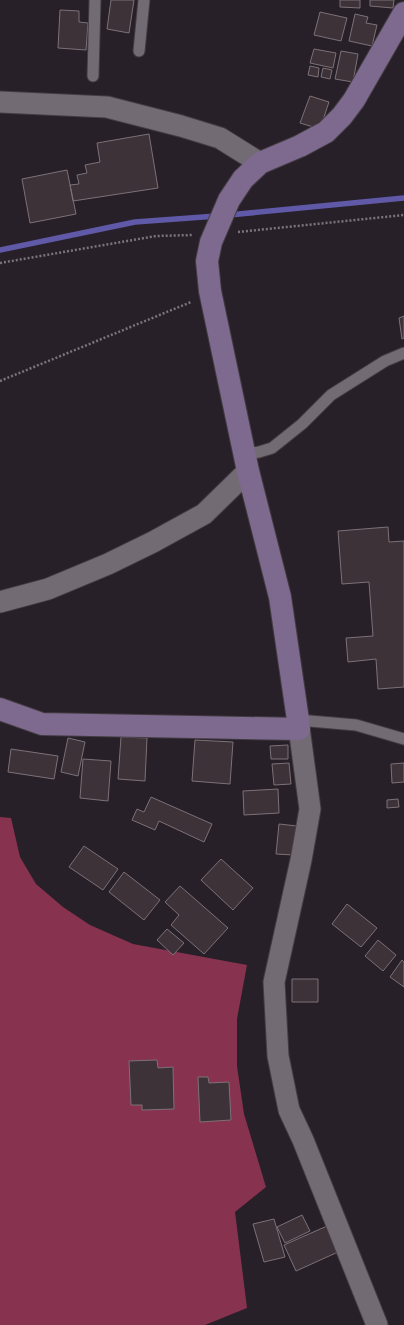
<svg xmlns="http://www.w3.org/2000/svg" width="404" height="1325" viewBox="0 0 404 1325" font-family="Literata,serif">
  <rect width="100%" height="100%" fill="#272028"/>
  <!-- forest -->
  <path fill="#87324e" d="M0 817 11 818 20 857 36 884 63 907 90 925 133 944 247 965 237 1019V1066L244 1114 266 1187 235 1212 247 1308 205 1325H0Z"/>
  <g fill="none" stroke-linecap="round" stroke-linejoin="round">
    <!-- stream -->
    <path stroke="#6059a7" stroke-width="5.5" d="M229 215 404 198
      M0 250 135 222 217 216"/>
  </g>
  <!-- building -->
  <path fill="#3c3237" stroke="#7d7178" d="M111 0H134L129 33 107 29Z
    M340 0H360V8L340 7Z
    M370 0H394L393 8 370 6Z
    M60 10 79 11V22L88 23 86 50 58 48Z
    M320 12 347 18 341 41 314 35Z
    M355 14 368 17 366 23 377 25 372 46 349 41Z
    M314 49 336 53 333 68 310 63Z
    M341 51 358 54 353 82 335 79Z
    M310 66 319 68 318 77 308 75Z
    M323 68 332 70 330 79 321 77Z
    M310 96 329 102 320 129 300 123Z
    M149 134 158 188 73 201 70 185 79 184 77 175 87 173 85 165 100 162 97 143Z
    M67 170 76 214 30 223 22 179Z
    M404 316V338L402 339 399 318Z
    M388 527 389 542 404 541V687L378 689 376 659 348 662 346 638 373 636 369 582 342 584 338 531Z
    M121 737 147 738 145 781 118 779Z
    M68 738 85 742 78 776 61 772Z
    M195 740 233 742 230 784 192 781Z
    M288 745V759H271L270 746Z
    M11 749 58 756 54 779 8 772Z
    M83 759 111 761 108 801 80 798Z
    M289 763 291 784 274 785 272 764Z
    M404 763V782L392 783 391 764Z
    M278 789 279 813 244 815 243 791Z
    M151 797 212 824 204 842 159 821 155 830 132 820 137 809 144 812Z
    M398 799 399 807 387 808V800Z
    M279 824 297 826 294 855 276 854Z
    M84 846 118 869 103 890 69 867Z
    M221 859 253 888 233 910 201 880Z
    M124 872 160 900 144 920 109 892Z
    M180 886 228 928 204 954 171 925 179 915 165 902Z
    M347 904 377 928 361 947 332 924Z
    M167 929 184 943 173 955 157 940Z
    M378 940 396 955 383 971 365 956Z
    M402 960 404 962V987L390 977Z
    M292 979H318V1002H292Z
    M157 1060 158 1068 173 1067 174 1109 142 1110V1105H131L129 1061Z
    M198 1077H208L209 1083 229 1082 231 1120 200 1122Z
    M302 1215 310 1231 285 1243 277 1227Z
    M274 1219 285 1257 264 1262 253 1224Z
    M327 1226 338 1252 296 1271 284 1245Z"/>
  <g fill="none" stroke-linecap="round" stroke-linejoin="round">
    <defs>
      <path id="lane" d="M139 51 144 0
        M93 76 95 0
        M245 454 259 452 272 448 302 424 331 395 385 361 404 353
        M298 720 356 725 404 739"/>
      <path id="street" d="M0 102 107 107 181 126 220 138 260 163
        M0 602 48 589 108 564 153 542 204 514 248 471
        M298 720 310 809 301 860 274 982 278 1056 289 1110 303 1140 377 1325"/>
      <path id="secondary" d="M0 709 42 724 299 729
        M298 720 280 597 248 471 210 291 207 261 211 242 229 200 243 179 260 163 300 146 326 132 342 116 354 100 404 13"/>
    </defs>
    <!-- lane casing -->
    <use href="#lane" stroke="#433c43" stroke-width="13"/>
    <!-- street casing -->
    <use href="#street" stroke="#433c43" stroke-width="23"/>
    <!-- secondary casing -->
    <use href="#secondary" stroke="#433c43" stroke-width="24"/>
    <!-- path -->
    <path stroke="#7b757b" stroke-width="2.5" stroke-dasharray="2 2" stroke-linecap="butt" d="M238 232 404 215
      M0 263 156 236 193 235
      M0 381 191 302"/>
    <!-- lane -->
    <use href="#lane" stroke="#736b74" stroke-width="11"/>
    <!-- street -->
    <use href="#street" stroke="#736b74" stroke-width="21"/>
    <!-- secondary -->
    <use href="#secondary" stroke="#7f6a8f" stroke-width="22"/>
  </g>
</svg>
